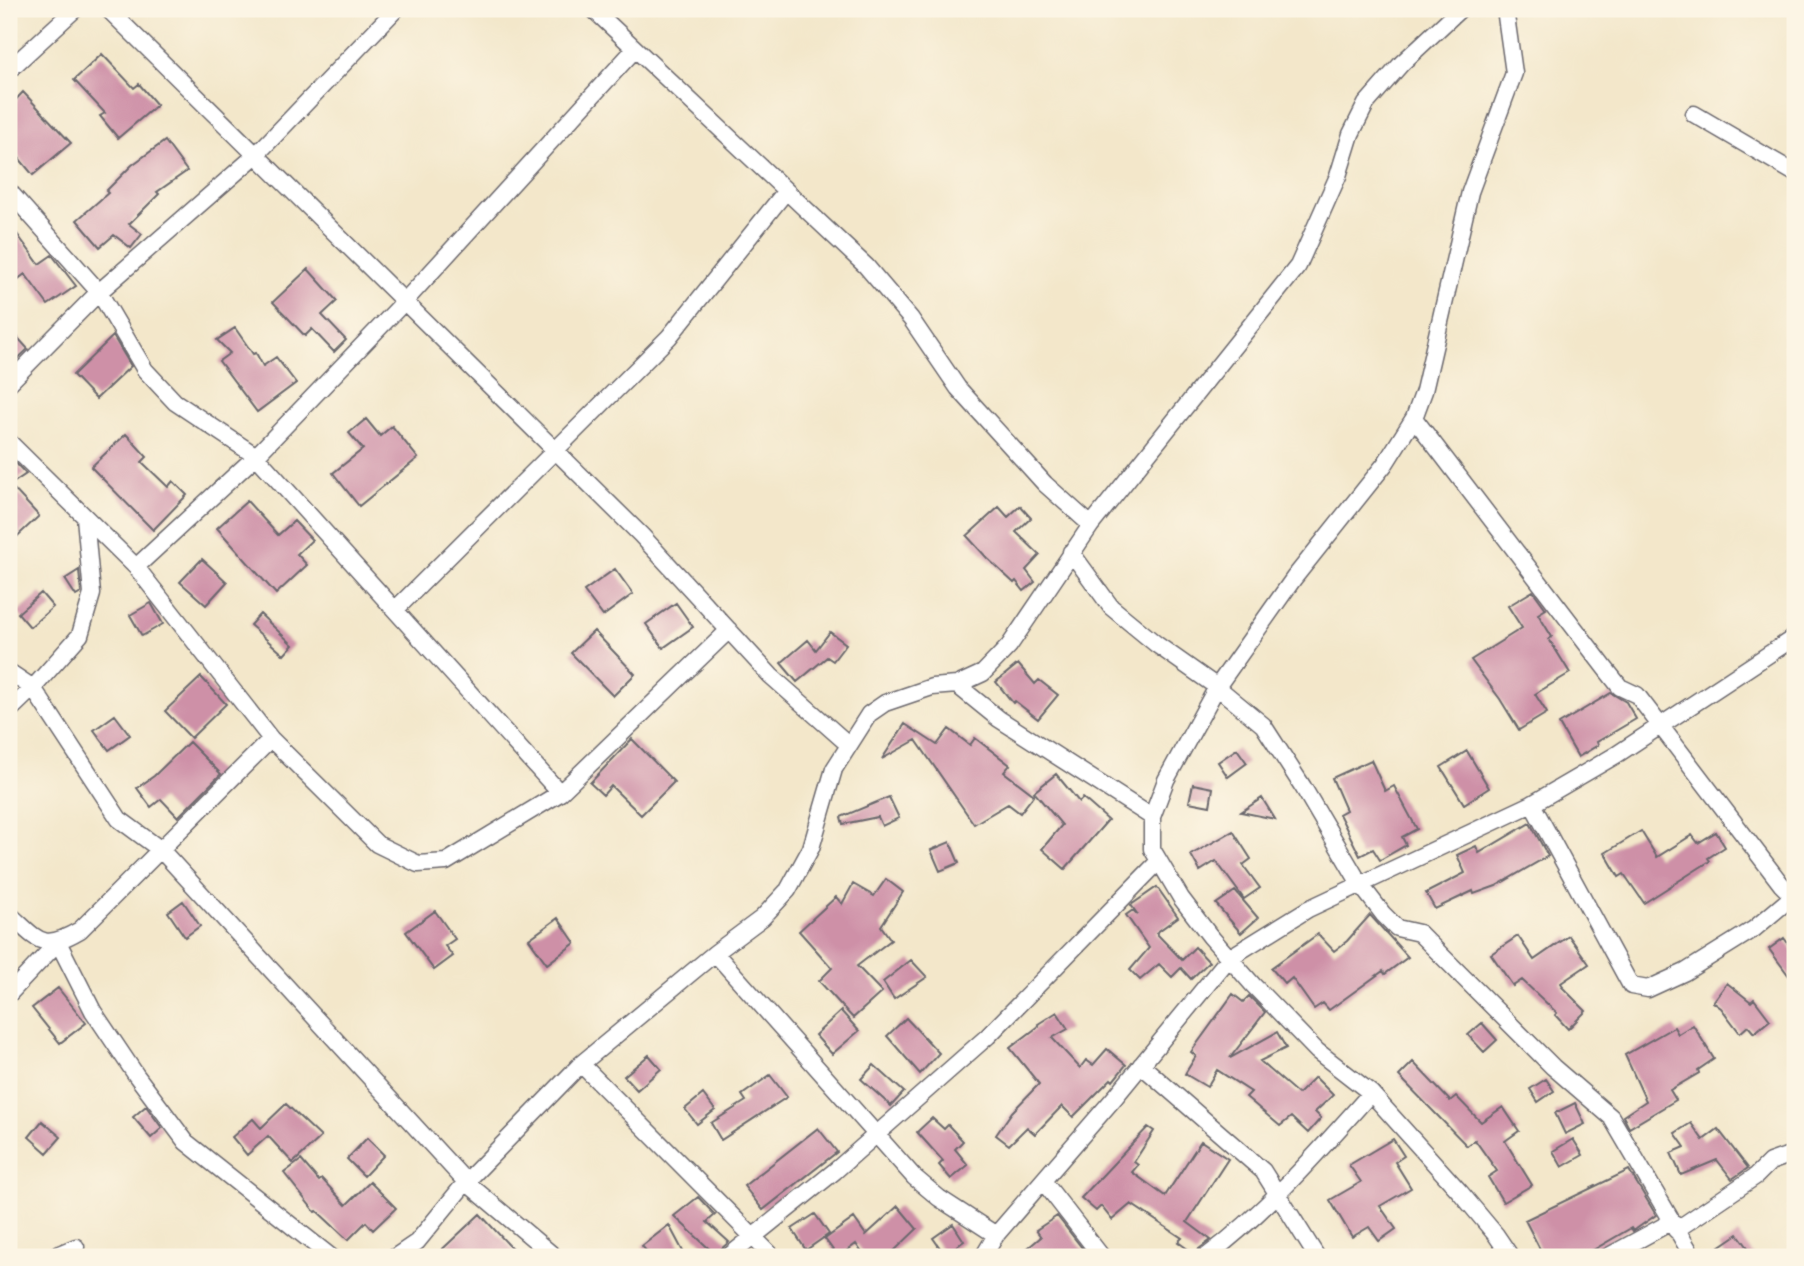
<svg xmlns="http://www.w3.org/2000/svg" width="1804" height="1266" viewBox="0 0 1804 1266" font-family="'EB Garamond',serif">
  <rect width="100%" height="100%" fill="#fcf5e5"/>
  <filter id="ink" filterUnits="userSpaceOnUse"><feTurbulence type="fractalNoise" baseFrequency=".0143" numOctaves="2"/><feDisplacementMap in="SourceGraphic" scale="14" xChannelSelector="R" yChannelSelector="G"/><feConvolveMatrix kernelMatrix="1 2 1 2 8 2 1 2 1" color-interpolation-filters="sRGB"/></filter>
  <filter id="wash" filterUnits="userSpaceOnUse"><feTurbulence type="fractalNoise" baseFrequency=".00686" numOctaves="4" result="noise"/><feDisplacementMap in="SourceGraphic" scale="28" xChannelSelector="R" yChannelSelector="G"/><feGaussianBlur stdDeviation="1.57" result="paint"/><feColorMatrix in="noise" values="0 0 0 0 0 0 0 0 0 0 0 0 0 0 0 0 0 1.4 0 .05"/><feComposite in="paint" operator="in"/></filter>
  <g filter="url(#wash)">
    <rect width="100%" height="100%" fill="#f3e7ca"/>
    <g id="blocks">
      <!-- building -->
      <path fill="#ce90a7" d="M102 54 134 88 139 84 157 105 118 138 100 116 105 113 74 80Z
        M23 92 71 143 33 175 9 146V107Z
        M165 141 187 171 157 192 159 194 129 224 142 234 131 248 114 235 100 247 77 220 108 193 106 191 132 165Z
        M9 223 39 264 52 255 76 286 48 305 25 274 9 286Z
        M308 269 337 301 322 315 346 340 334 352 312 329 305 336 273 302Z
        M9 328 28 349 9 367Z
        M235 328 253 354 256 353 263 366 276 357 296 383 257 412 219 361 230 353 217 340Z
        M113 336 131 366 96 399 73 375Z
        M366 419 380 436 392 426 418 458 359 506 333 473 363 449 349 433Z
        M126 434 147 457 142 462 168 487 173 481 187 495 153 530 91 467Z
        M9 456 26 474 10 485 39 516 9 544Z
        M247 501 278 535 294 521 312 540 297 554 307 565 276 594 217 528Z
        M1020 506 1031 518 1016 532 1040 555 1026 570 1035 582 1024 591 1016 581 1014 583 987 558 967 536 999 507 1008 517Z
        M202 559 227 582 206 605 180 582Z
        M615 569 633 594 603 616 584 591Z
        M79 570 81 593 76 596 65 579Z
        M1533 591 1546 609 1538 614 1552 637 1549 639 1570 673 1535 694 1547 713 1519 730 1500 699 1471 660 1522 628 1508 606Z
        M41 593 53 607 30 627 18 613Z
        M151 603 163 624 142 636 130 615Z
        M676 603 693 627 663 648 646 624Z
        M260 614 293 645 284 655 250 625Z
        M594 631 635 674 613 696 571 653Z
        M830 632 846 644 833 661 827 657 797 682 781 663 808 640 816 650Z
        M1018 664 1035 684 1039 680 1058 695 1038 719 1015 701 1013 703 996 682Z
        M201 677 226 704 191 738 165 711Z
        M1611 693 1626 702 1636 719 1597 742 1598 745 1578 757 1559 724Z
        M115 715 130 735 109 750 94 730Z
        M905 724 937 745 949 729 970 745 975 738 1010 765 1004 772 1034 795 1020 813 1008 804 974 824 916 740 882 759Z
        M632 739 674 782 641 815 611 786 603 795 590 783Z
        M189 742 221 774 178 817 161 799 151 807 137 788 154 776Z
        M1237 749 1247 763 1228 777 1218 762Z
        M1467 751 1489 788 1464 804 1441 767Z
        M1371 760 1385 791 1394 786 1417 829 1402 837 1406 845 1380 860 1373 849 1360 856 1339 814 1346 810 1332 778Z
        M1056 774 1079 802 1083 798 1108 820 1065 869 1042 849 1062 825 1034 792Z
        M1193 784 1213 788 1210 806 1189 802Z
        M889 797 899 818 882 826 878 817 843 824 841 817Z
        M1262 798 1275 819 1241 812Z
        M1530 823 1548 856 1496 886 1474 894 1473 891 1435 909 1426 893 1465 873 1457 855 1476 846 1479 853Z
        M1233 831 1251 859 1243 865 1260 888 1244 899 1216 861 1200 871 1191 855Z
        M1641 831 1657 857 1692 835 1698 843 1716 832 1725 847 1708 858 1710 861 1644 903 1624 874 1619 877 1605 853Z
        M950 842 959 863 940 871 931 850Z
        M886 879 903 892 881 926 891 940 857 966 882 992 853 1018 819 981 832 968 799 931 836 897 842 904 853 884 874 896Z
        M1157 887 1178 917 1156 933 1182 960 1195 947 1209 962 1191 979 1181 968 1172 977 1159 964 1140 980 1130 970 1149 948 1126 915 1133 910 1138 915 1131 905Z
        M1235 891 1258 918 1241 933 1216 904Z
        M183 901 200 926 185 937 168 912Z
        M435 911 455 939 445 946 453 956 434 970 406 932Z
        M1370 915 1408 957 1385 974 1383 971 1329 1010 1323 1003 1314 1009 1292 978 1285 984 1271 968 1318 934 1334 951 1347 941Z
        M558 918 575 943 547 964 529 939Z
        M1518 936 1534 960 1569 936 1589 964 1561 983 1563 986 1562 987 1586 1011 1568 1029 1555 1015 1557 1013 1522 980 1513 986 1491 954Z
        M1784 938 1795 953V984L1769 949Z
        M911 960 927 977 894 999 883 982Z
        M1727 983 1751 1002 1754 999 1770 1020 1754 1033 1748 1026 1740 1033 1721 1008 1713 1002Z
        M58 988 86 1023 60 1043 32 1008Z
        M1233 994 1243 1002 1249 996 1265 1012 1230 1058 1277 1032 1286 1048 1260 1061 1298 1094 1315 1077 1333 1095 1315 1112 1321 1118 1308 1133 1291 1117 1280 1126 1246 1097 1251 1092 1217 1070 1207 1087 1185 1074 1196 1056 1191 1052Z
        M841 1011 859 1031 832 1054 815 1035Z
        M1057 1012 1068 1029 1052 1038 1080 1068 1086 1060 1093 1065 1107 1049 1126 1065 1113 1081 1111 1079 1073 1117 1062 1106 1035 1134 1027 1127 1009 1145 996 1135 1012 1112 1039 1084 1010 1048 1039 1026 1038 1024Z
        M906 1018 939 1053 920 1074 887 1036Z
        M1482 1023 1497 1040 1484 1052 1468 1035Z
        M1693 1025 1714 1059 1698 1070 1699 1073 1670 1090 1676 1100 1629 1128 1623 1116 1646 1101 1625 1055 1674 1027 1678 1034Z
        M649 1055 661 1069 637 1090 624 1076Z
        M1413 1062 1450 1101 1456 1096 1481 1122 1503 1107 1519 1131 1505 1141 1532 1185 1503 1202 1488 1177 1497 1171 1475 1140 1467 1146 1399 1076Z
        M874 1065 904 1092 891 1106 861 1079Z
        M770 1075 787 1097 721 1140 711 1123 746 1101 742 1095Z
        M1546 1079 1554 1091 1538 1102 1530 1089Z
        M703 1094 715 1110 697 1124 685 1109Z
        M1575 1103 1585 1124 1565 1134 1555 1113Z
        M286 1104 321 1137 293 1163 268 1136 247 1155 232 1137 253 1119 261 1128Z
        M146 1106 162 1128 151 1138 133 1117Z
        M932 1118 944 1129 948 1125 963 1141 955 1149 968 1165 951 1179 939 1165 943 1161 917 1132Z
        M42 1121 61 1137 47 1153 29 1137Z
        M1691 1123 1703 1140 1718 1129 1748 1168 1732 1179 1717 1160 1681 1175 1671 1153 1685 1147 1675 1133Z
        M1148 1127 1154 1131 1134 1162 1138 1165 1132 1172 1165 1196 1201 1141 1228 1159 1187 1222 1211 1240 1199 1249 1196 1255 1178 1242 1182 1238 1131 1204 1112 1220 1101 1206 1096 1211 1081 1198Z
        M818 1128 837 1152 763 1210 744 1186Z
        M367 1138 384 1155 364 1176 347 1159Z
        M1393 1139 1404 1156 1395 1162 1411 1188 1380 1206 1396 1229 1379 1241 1369 1227 1352 1237 1330 1200 1361 1182 1349 1165Z
        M1573 1139 1583 1155 1562 1167 1553 1151Z
        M301 1160 319 1181 322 1179 346 1205 370 1182 396 1208 373 1230 366 1222 348 1240 317 1211 315 1212 284 1173Z
        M1629 1170 1656 1215 1636 1229 1633 1231 1631 1228 1590 1252 1592 1257H1544L1525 1220Z
        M698 1197 715 1215 707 1222 729 1242 721 1249 718 1257 674 1216Z
        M898 1206 917 1229 893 1252 883 1257H865L856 1244 838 1257 825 1239 854 1218 866 1235Z
        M480 1214 520 1257H434Z
        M815 1214 829 1234 806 1250 792 1229Z
        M1057 1216 1089 1257H1017L1041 1237 1036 1230Z
        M953 1224 964 1241 945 1255 933 1238Z
        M669 1225 686 1257H651L642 1246Z
        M1738 1234 1755 1257H1726L1719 1247Z"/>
    </g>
  </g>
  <g filter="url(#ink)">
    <use href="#blocks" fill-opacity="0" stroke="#6b676d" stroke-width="2"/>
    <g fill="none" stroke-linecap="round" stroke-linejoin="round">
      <defs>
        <path id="minor" d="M108 9 641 535 771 676 849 745
          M593 9 866 266 911 319 958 388 1045 484 1091 525
          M1505 9 1514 73 1470 192 1424 391 1414 418 1385 464 1294 578 1217 687 1166 780 1152 817V849L1181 898 1210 936 1253 985 1317 1051 1371 1093 1460 1192 1496 1235 1511 1257
          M9 70 75 9
          M1694 114 1795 173
          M9 191 99 292 145 370 175 402 256 456 560 793
          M9 383 99 292 256 155 396 9
          M1414 418 1605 668 1620 687 1637 695 1781 884 1793 896 1795 894
          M9 442 136 567 271 739 377 844 418 864 446 862 560 793 729 630
          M1071 552 1111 607 1156 644 1217 687 1263 725 1303 787 1360 884 1383 914 1397 928 1419 933 1553 1067 1611 1117 1693 1257
          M136 567 256 456 404 302 635 49
          M395 610 669 337 786 191
          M9 672 33 688 119 819 161 850 466 1182 555 1257
          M957 685 999 719 1152 817
          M9 711 33 688 80 635 92 594 85 517
          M1532 804 1631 986 1648 989 1685 972 1754 929 1793 896 1795 899
          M9 914C39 941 42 952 80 930L271 739
          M715 953 914 1177 939 1198 996 1235
          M9 994 58 942 93 1011 136 1075 186 1142 331 1257
          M581 1064 773 1257
          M1141 1065 1263 1171 1317 1257
          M1043 1181 1102 1257
          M1676 1230 1756 1176 1770 1162 1795 1153
          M52 1257 76 1247
          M395 1257 417 1242 466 1182 581 1064 715 953 762 918 788 890 811 848 834 769 869 714 885 703 932 687 957 685 983 673 1009 646 1091 525 1298 266 1338 176 1351 134 1366 104 1402 63 1460 9
          M728 1257 835 1171 988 1036 1159 861
          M983 1257 996 1235 1116 1096 1229 958 1308 909 1532 804 1616 755 1795 637
          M1206 1257C1268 1210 1319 1151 1371 1093
          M1607 1257 1671 1222"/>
      </defs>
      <!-- minor casing -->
      <use href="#minor" stroke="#6b676d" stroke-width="19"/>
      <!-- minor -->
      <use href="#minor" stroke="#fff" stroke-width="16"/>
    </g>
  </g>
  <!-- margin -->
  <rect width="1804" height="1266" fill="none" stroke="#fcf5e5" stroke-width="35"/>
</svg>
